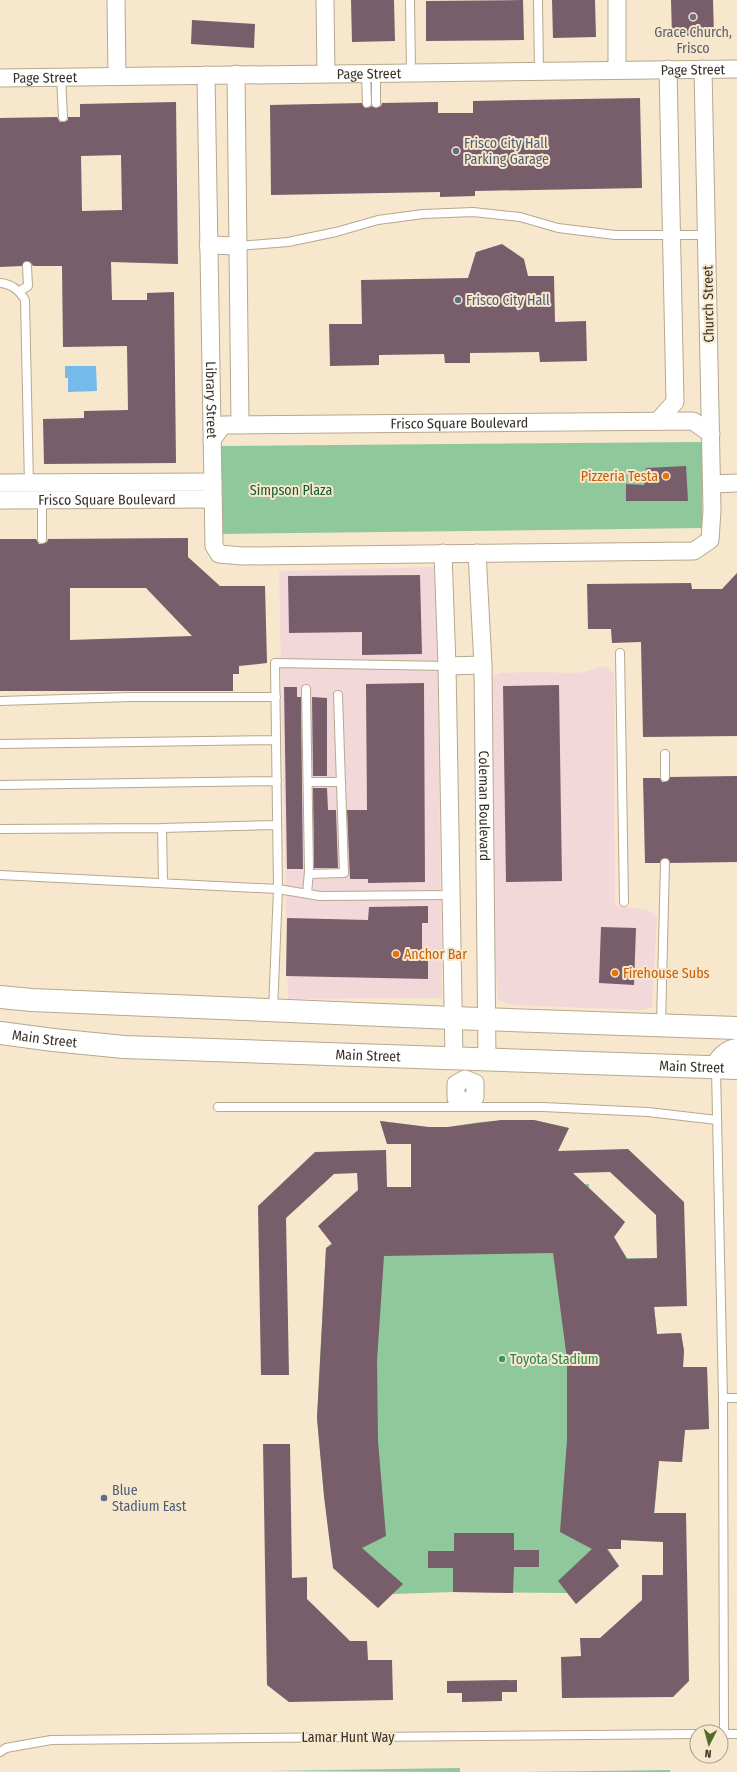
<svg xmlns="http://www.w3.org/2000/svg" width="737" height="1772" viewBox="0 0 737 1772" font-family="'Fira Sans Condensed',sans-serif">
  <rect width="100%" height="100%" fill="#f7e7cc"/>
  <!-- commercial -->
  <path fill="#f3d8d9" d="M436 567 442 998 288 999 279 571Z
    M606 666 614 674 615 906 648 910 657 917 652 1007 644 1010 511 1005 498 999 493 935 492 678 499 673 529 672 579 673Z"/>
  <!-- green -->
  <path fill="#8ec89b" d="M703 442 702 528 220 534 218 446Z
    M516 1120H534L569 1128 537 1185 589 1184V1188L625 1222 614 1237 627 1258H649L657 1334 681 1333 684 1351 683 1367H707L709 1429 685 1430 682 1462 659 1461 652 1541 621 1540 608 1549 619 1566 576 1604 567 1593 453 1592 392 1594 378 1608 333 1568 349 1551 331 1553 324 1496 317 1418 326 1248 366 1213 358 1188 411 1187V1144H387L380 1121 428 1127H448L480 1122Z
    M460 1768V1772L268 1771Z
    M670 1770V1772H521Z"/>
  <!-- water -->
  <path fill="#75bbe9" d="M65 366H96L97 391 68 392V378H65Z"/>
  <!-- building -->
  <path fill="#785d6b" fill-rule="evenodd" d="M351 0H394L395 41 352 42Z
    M523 0 524 40 426 41V1Z
    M552 0H595L596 37 553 38Z
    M671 0H713L714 35 672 36Z
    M192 20 255 24 254 48 191 44Z
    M640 98 642 188 475 191V196L440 197V192L271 195 270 105 362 103 365 108 371 106 376 108 381 106 382 103 438 102V113H473V101Z
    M176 102 178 264 111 262 112 300H147V293L174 292 176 463 44 464 43 419 84 418V411L128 410 127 346 63 347 62 266H33L31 263 27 261 24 262 22 266 0 267V118L57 117 60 122H64L68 120V117H80V104ZM121 155 122 210 82 211 81 156Z
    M502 244 524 259 528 276H554L555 322 586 321 587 361 540 362 539 352 470 353V363H445L444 354 379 355V365L330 366 329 324H362L361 280 468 278 476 252Z
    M686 466 688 501H626V484L644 485 646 468Z
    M188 538V557L220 586H265L267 663 239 666V674H233V691H0V539H36L39 544H42L47 542 48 539ZM70 588H146L192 636 70 640Z
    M737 573V736L643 737 641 642 612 643 611 629H588L587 584 691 583 692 589H722Z
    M420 575 422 654 362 655V632L289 633 288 576Z
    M424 683 425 882 368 883V879H350L347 810H367L366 684Z
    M559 685 562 881 506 882 503 686Z
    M284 687H297V697H301L303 869H287Z
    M312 697 327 698V776H313Z
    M737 776V862L670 863 668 859 665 858 661 860 660 863H645L643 778H660L662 782H665L670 777Z
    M313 788H327L328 810H336L338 868H314Z
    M428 906V923H422V960H428V979L286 976 287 918 368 920 369 907Z
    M601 927 636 928 634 985 599 983Z
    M501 1120H534L569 1128 558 1151 628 1149 684 1202 687 1306 654 1307 657 1334 681 1333 684 1351 683 1367H707L709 1429 685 1430 682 1462 659 1461 654 1513H686L689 1681 673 1697 562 1698 561 1657 581 1656 580 1638H600L642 1600V1575H663V1542L621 1540V1549H607L619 1566 576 1604 558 1581 592 1549 560 1532 567 1440V1359L553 1253 384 1256 377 1361 378 1441 386 1536 362 1548 403 1584 378 1608 333 1568 324 1496 317 1418 326 1248 332 1244 318 1226 358 1190 357 1173 334 1174 286 1218 289 1375H261L258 1206 315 1152 386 1150 387 1187H411V1144H387L380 1121 428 1127H448ZM610 1172 656 1215 657 1258 627 1259 614 1237 625 1222 573 1173Z
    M263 1444H290L292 1578 307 1577V1599L350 1641H367L368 1660H392L393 1700 289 1702 267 1685Z
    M454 1533H514V1550H539V1567H514L513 1593 453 1592V1568H428V1551H454Z
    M517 1680V1692H502V1701L462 1702V1693H447V1681Z"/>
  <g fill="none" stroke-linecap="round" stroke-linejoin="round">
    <defs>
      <path id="lane" d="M410 0 411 72
        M538 0 539 71
        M366 73 367 103
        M61 77 63 117
        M376 103V73
        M238 246 288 242 336 232 378 220 423 214 473 212 520 217 558 228 615 235H707
        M0 283C12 284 19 290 25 300L29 485
        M20 291 28 286 27 266
        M42 498V539
        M620 653 624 902
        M306 689 309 871 307 894
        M0 701 130 697H276
        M0 744 276 740
        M665 777V754
        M308 782H341
        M0 785 277 781
        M0 829 162 828
        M309 874 344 873 338 695
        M0 875 278 889 320 896 451 895
        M163 883 162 828 277 825
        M273 1010 278 889 275 663 447 666
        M661 1024 665 863
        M716 1069 723 1398 724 1734
        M218 1107H543L648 1112 717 1120
        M723 1398H737
        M721 1734H737
        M0 1752 6 1748 51 1740 697 1734"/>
      <g id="street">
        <path d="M116 0 117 76"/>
        <path d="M325 0 326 73"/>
        <path d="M617 70V0"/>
        <path d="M236 74 240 425"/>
        <path id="s1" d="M206 75 214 546 219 554 243 556 694 551 710 540 712 510 703 69"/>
        <path id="s2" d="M0 78 737 69"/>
        <path d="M208 245 238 246"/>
        <path d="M658 421 675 402 668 69"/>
        <path id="s3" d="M212 440 223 425 693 421 711 434"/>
        <path d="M0 483 213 482"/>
        <path d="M712 484 737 483"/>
        <path id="s4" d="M0 500 213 499"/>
        <path d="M443 553 447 666 454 1058"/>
        <path id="s5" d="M477 553 483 665 487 1059"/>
        <path d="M447 666 483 665"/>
        <path d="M465 1079 475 1083V1097L464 1102 456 1098V1084Z"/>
      </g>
      <g id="secondary">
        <path d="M0 997 32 1000 452 1018 737 1028"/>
        <path id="s6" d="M0 1033 53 1040 124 1047 737 1068"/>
        <path d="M716 1067C721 1059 727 1051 737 1050"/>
      </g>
    </defs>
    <!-- lane casing -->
    <use href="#lane" stroke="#b7a88e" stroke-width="10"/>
    <!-- street casing -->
    <use href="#street" stroke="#b7a88e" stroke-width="19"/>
    <!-- secondary casing -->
    <use href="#secondary" stroke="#b7a88e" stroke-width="24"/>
    <!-- lane -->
    <use href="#lane" stroke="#fff" stroke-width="8"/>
    <!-- street -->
    <use href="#street" stroke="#fff" stroke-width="17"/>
    <!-- secondary -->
    <use href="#secondary" stroke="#fff" stroke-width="22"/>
  </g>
  <!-- markers -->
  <circle fill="#6b7280" stroke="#f7e7cc" stroke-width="1.5" cx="693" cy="17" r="4"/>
  <g fill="#5c6f8a" stroke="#f7e7cc" stroke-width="1.5">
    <circle cx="456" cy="151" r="4"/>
    <circle cx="458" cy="300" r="4"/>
    <circle cx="104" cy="1498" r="4"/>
  </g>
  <g fill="#e8710a" stroke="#f7e7cc" stroke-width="1.5">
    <circle cx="666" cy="476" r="4"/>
    <circle cx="396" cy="954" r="4"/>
    <circle cx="615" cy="973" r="4"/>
  </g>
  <circle fill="#2e9e5b" stroke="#f7e7cc" stroke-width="1.5" cx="502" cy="1359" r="4"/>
  <g text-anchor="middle" stroke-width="4" stroke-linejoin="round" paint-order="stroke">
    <!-- worship labels -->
    <g font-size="14" fill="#5b616d" stroke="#f7e7cc">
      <text x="693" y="37">Grace Church,<tspan x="693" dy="16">Frisco</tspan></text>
    </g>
    <!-- street labels -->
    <g font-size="14" fill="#373127" stroke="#f7e7cc">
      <text dy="5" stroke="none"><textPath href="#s2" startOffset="693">Page Street</textPath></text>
      <text dy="5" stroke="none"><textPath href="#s2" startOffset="369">Page Street</textPath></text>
      <text dy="5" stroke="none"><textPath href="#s2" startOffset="45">Page Street</textPath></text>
      <text transform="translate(708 304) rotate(-91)" y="5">Church Street</text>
      <text dy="5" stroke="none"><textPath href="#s1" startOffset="325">Library Street</textPath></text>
      <text dy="5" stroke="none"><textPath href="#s3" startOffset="255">Frisco Square Boulevard</textPath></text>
      <text dy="5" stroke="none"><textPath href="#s4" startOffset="107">Frisco Square Boulevard</textPath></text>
      <text dy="5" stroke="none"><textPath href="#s5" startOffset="253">Coleman Boulevard</textPath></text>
      <text dy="5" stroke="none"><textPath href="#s6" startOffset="45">Main Street</textPath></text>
      <text dy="5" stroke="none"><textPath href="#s6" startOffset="369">Main Street</textPath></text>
      <text dy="5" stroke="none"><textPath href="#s6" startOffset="693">Main Street</textPath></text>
      <text x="348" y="1742">Lamar Hunt Way</text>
    </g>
    <!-- service labels -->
    <g font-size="14" fill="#4e5e75" stroke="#f7e7cc" text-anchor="start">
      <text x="464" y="148">Frisco City Hall<tspan x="464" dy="16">Parking Garage</tspan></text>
      <text x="466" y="305">Frisco City Hall</text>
      <text x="112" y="1495">Blue<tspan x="112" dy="16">Stadium East</tspan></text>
    </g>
    <!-- food labels -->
    <g font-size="14" fill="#c56008" stroke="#f7e7cc" text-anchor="start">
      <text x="658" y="481" text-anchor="end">Pizzeria Testa</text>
      <text x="404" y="959">Anchor Bar</text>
      <text x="623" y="978">Firehouse Subs</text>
    </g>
    <!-- park labels -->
    <g font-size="14" fill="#145c2e" stroke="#f7e7cc">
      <text x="291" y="495">Simpson Plaza</text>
    </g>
    <!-- leisure labels -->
    <g font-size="14" fill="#27864d" stroke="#f7e7cc" text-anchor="start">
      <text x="510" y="1364">Toyota Stadium</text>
    </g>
  </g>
  <!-- north arrow -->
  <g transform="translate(709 1744) rotate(186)"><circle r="19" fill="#f7e7cc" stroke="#aa9e8a"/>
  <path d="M0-3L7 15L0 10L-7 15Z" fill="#4e6e25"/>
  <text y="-6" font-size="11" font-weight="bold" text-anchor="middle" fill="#373127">N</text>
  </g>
</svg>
